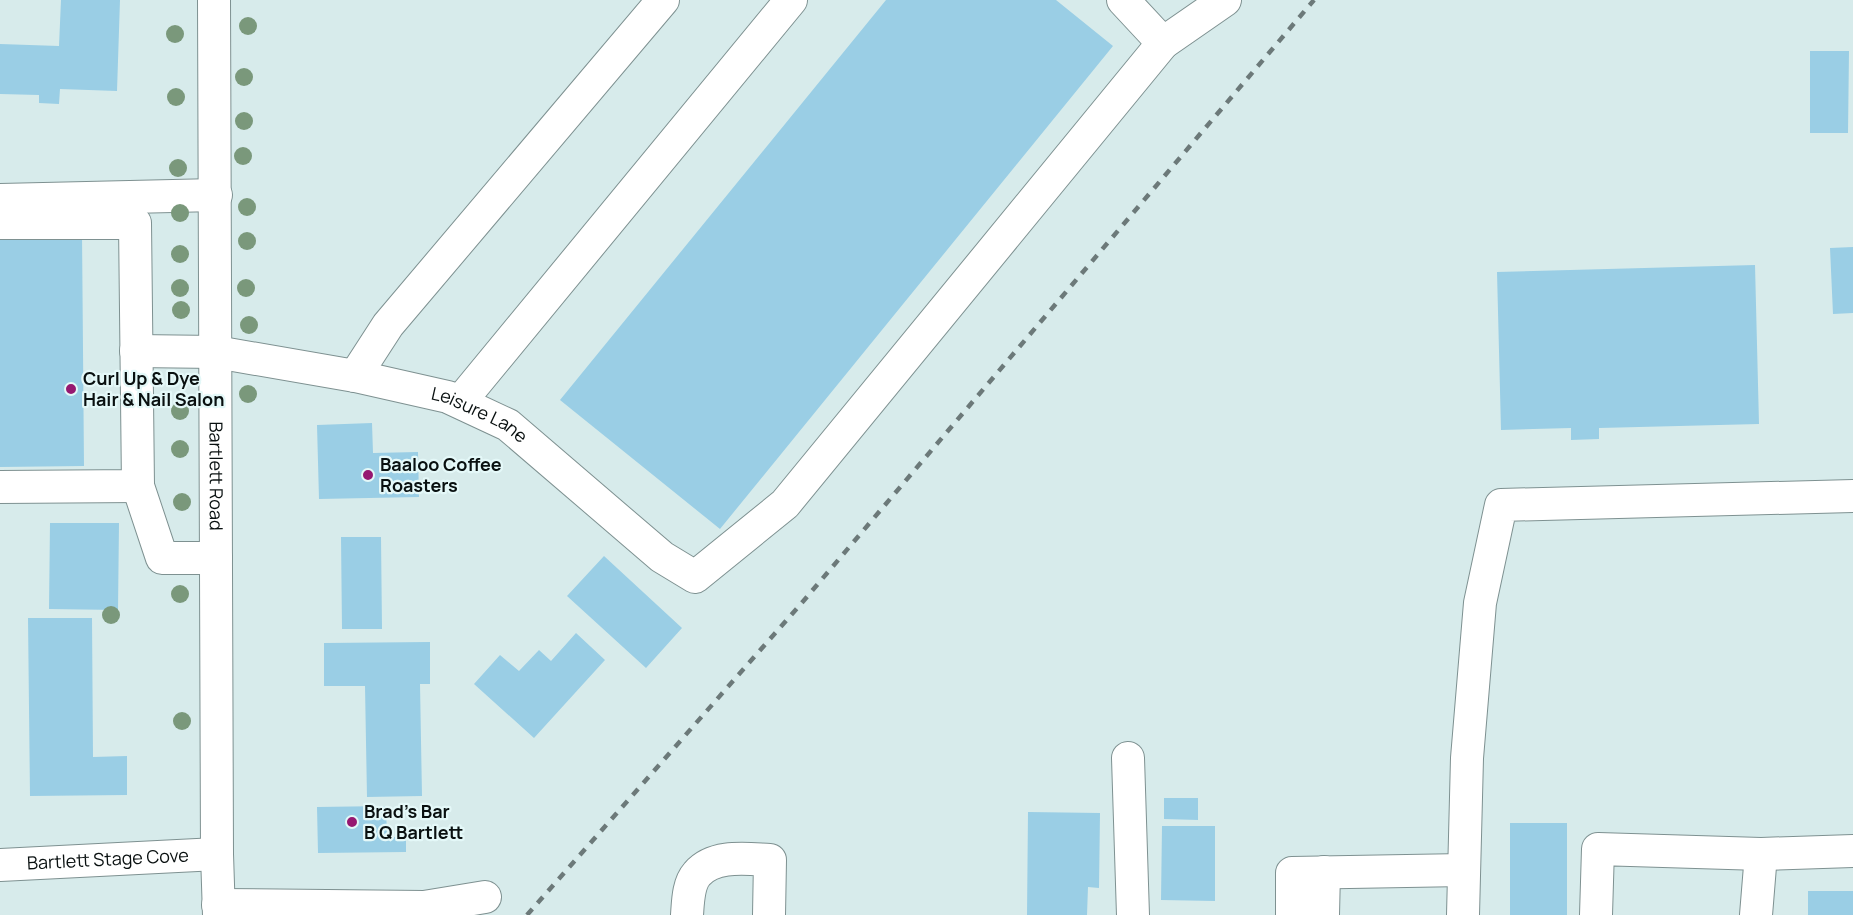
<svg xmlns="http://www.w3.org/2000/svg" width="1853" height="915" viewBox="0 0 1853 915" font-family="Manrope,sans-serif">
  <rect width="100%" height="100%" fill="#d7ebeb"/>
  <!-- building -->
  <path fill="#9acee5" d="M61 0H120L117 91 60 89 59 104 39 103V95L0 94V44L59 46Z
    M886 0H1056L1113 46 720 529 560 400Z
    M1810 51H1849L1848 133H1810Z
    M82 233 84 466 0 467V234Z
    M1853 247V313L1833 314 1830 248Z
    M1755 265 1759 424 1599 428V439L1571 440V428L1501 430 1497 272Z
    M372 423 373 453 418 452 419 497 319 499 317 425Z
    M50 523H119L118 610 49 609Z
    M341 537H381L382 629H342Z
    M604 556 682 628 646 668 567 596Z
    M28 618H92L93 757 127 756V795L30 796Z
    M576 633 605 660 534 738 474 684 500 655 519 671 539 650 551 661Z
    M430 642V684H420L422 796 367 797 365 686H324V643Z
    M1164 798H1198V820L1164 819Z
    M386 806 387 837H406V852L318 853 317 807Z
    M1028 812 1100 813 1099 888 1088 887 1087 915H1027Z
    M1510 823H1567V915H1510Z
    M1162 826H1215V901L1161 900Z
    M1808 891H1853V915H1808Z"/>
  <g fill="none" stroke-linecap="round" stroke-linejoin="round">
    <defs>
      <g id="minor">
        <path id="s1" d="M214 0 217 854 219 915"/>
        <path d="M1163 43 1225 0"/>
        <path d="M0 200 216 195"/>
        <path d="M0 223H135L138 486 0 487"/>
        <path id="s2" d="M136 351 216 352 355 376 448 397 508 425 662 557 695 577 785 504 1163 43 1123 0"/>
        <path d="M355 376 388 325 663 0"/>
        <path d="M460 402 791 0"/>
        <path d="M138 486 162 558H216"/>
        <path d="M1128 758 1133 915"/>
        <path id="s3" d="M0 865 217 854"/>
        <path d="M218 905 424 907 485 897"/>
        <path d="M687 915C688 902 688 884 697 874 714 854 747 859 770 860L769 915"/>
        <path d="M1292 915V873L1464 870"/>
        <path d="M1323 915 1324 872"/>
        <path d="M1463 915 1467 758 1480 603 1501 505 1853 496"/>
        <path d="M1596 915 1598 849 1761 854 1853 851"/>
        <path d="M1756 915 1761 854"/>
      </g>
    </defs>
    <!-- minor casing -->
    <use href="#minor" stroke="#7e9191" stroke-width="34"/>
    <!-- minor -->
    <use href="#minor" stroke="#fff" stroke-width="32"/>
    <!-- rail -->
    <path stroke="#6c7979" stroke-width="4.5" stroke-dasharray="8 8" stroke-linecap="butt" d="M527 915 800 605 1314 0"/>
  </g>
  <!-- trees -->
  <g fill="#7a987b">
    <circle cx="248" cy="26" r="9"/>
    <circle cx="175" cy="34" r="9"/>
    <circle cx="244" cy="77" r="9"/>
    <circle cx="176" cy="97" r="9"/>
    <circle cx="244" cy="121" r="9"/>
    <circle cx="243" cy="156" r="9"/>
    <circle cx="178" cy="168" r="9"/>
    <circle cx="247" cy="207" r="9"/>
    <circle cx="180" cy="213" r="9"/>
    <circle cx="247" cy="241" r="9"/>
    <circle cx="180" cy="254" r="9"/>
    <circle cx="180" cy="288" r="9"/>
    <circle cx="246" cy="288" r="9"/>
    <circle cx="181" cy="310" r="9"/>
    <circle cx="249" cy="325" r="9"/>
    <circle cx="248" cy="394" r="9"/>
    <circle cx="180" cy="411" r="9"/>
    <circle cx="180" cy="449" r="9"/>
    <circle cx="182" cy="502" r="9"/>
    <circle cx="180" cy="594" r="9"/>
    <circle cx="111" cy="615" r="9"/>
    <circle cx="182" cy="721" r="9"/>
  </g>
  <!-- markers -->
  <g fill="#961871" stroke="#e4f8f8" stroke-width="2">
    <circle cx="71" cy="389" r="6"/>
    <circle cx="368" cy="475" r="6"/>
    <circle cx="352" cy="822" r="6"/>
  </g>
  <g text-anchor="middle" stroke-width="4.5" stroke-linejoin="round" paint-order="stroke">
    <!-- poi labels -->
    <g font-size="18" font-weight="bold" fill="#091010" stroke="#e4f8f8" text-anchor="start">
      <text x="83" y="385">Curl Up &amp; Dye<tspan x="83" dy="21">Hair &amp; Nail Salon</tspan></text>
      <text x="380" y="471">Baaloo Coffee<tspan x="380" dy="21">Roasters</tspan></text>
      <text x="364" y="818">Brad's Bar<tspan x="364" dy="21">B Q Bartlett</tspan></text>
    </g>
    <!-- street labels -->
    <g font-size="18" fill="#091010" stroke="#e4f8f8">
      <text dy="6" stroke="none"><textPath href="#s2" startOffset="352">Leisure Lane</textPath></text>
      <text dy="6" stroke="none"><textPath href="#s1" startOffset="476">Bartlett Road</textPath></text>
      <text dy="6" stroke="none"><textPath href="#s3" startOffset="108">Bartlett Stage Cove</textPath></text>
    </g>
  </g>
</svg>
